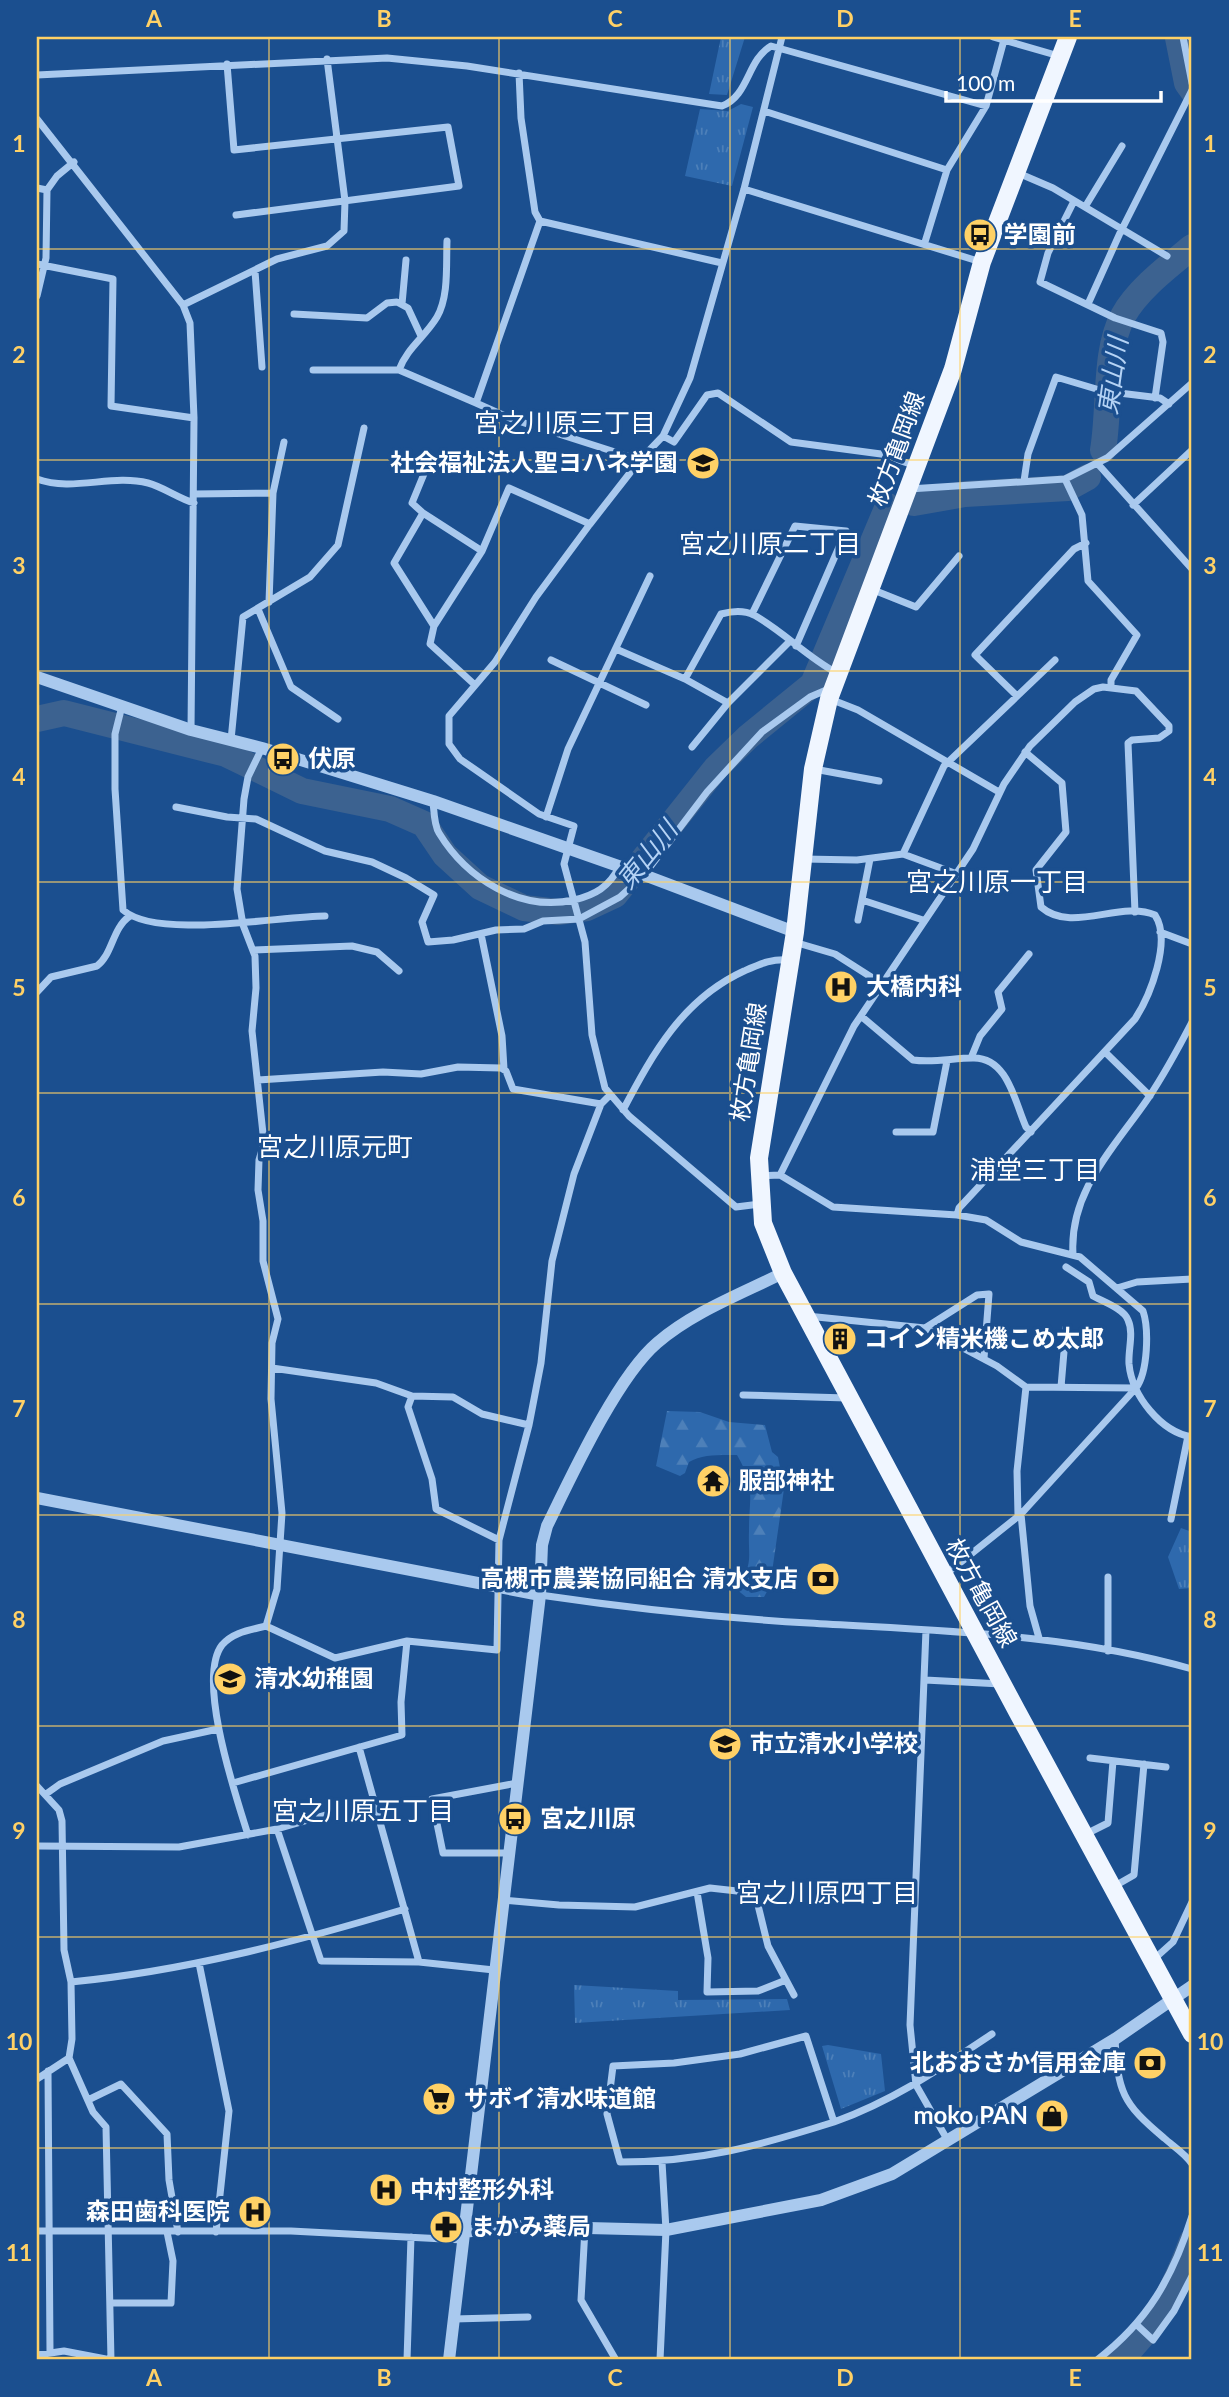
<svg xmlns="http://www.w3.org/2000/svg" width="1229" height="2397" viewBox="0 0 1229 2397" font-family="Lato,'Noto Sans JP',sans-serif">
  <defs>
    <pattern id="grass-tufts" width="24" height="20" patternUnits="userSpaceOnUse" patternTransform="scale(1.75)"><rect width="24" height="20" fill="#2e69ad"/><path d="M3 7l-1-3M5 7V3M7 7l1-3M15 17l-1-3M17 17v-4M19 17l1-3" fill="none" stroke="#4d80b9"/></pattern>
    <pattern id="forest-firs" width="22" height="20" patternUnits="userSpaceOnUse" patternTransform="scale(1.75)"><rect width="22" height="20" fill="#2e69ad"/><path d="M5 1l3.5 6h-7zM16 11l3.5 6h-7z" fill="#4d80b9"/></pattern>
  </defs>
  <rect width="100%" height="100%" fill="#1b4f8f"/>
  <!-- grass -->
  <path fill="url(#grass-tufts)" d="M721 37H745L727 95 709 94Z
    M741 104 753 107 732 186 685 176 700 109 728 111Z
    M1181 1528 1192 1532V1588L1179 1589 1168 1557Z
    M574 1985 678 1991V2000L787 1999 790 2010 575 2023Z
    M828 2045 881 2054 885 2091 841 2109 822 2046Z"/>
  <!-- forest -->
  <path fill="url(#forest-firs)" d="M667 1411 700 1412 729 1422 765 1425 772 1452 778 1457 784 1489 770 1586 764 1597H746L736 1589C754 1562 748 1560 749 1531 749 1496 756 1488 737 1455 721 1455 702 1454 689 1462L685 1473 680 1476 656 1466Z"/>
  <g fill="none" stroke-linecap="round" stroke-linejoin="round">
    <!-- river -->
    <path stroke="#3c6290" stroke-width="26" d="M1178 38 1187 83 1192 90
      M1103 450C1110 410 1104 350 1123 316 1138 289 1169 266 1192 247
      M914 503 965 494 1068 488 1088 477
      M37 719 64 713 226 754 302 791 390 809 424 824 445 855 480 887 524 908 558 912 587 908 615 895 716 768 748 737 813 684 888 506
      M1119 2360C1156 2327 1175 2287 1192 2241"/>
    <!-- minor -->
    <path stroke="#a9c9ee" stroke-width="7" d="M993 37 1059 56
      M1183 37 1192 83
      M1191 37H1192
      M227 64 234 150 448 127 459 186 236 215
      M519 73 521 118 535 212 540 221 476 403 512 419 640 460
      M37 75 387 58 467 66 722 106C749 96 747 60 771 46L986 106 1004 40
      M764 111 947 170
      M37 119 183 305 190 323 194 418 191 730
      M1018 173 1053 188 1167 256
      M37 188 47 190
      M744 189 981 262
      M1074 201 1048 253 1040 282 1115 318 1161 333 1163 342 1155 398
      M1085 207 1122 146
      M540 221 722 263
      M925 242 947 170 986 106
      M37 264 113 279 111 406 194 418
      M255 271 262 367
      M37 296 46 258 47 190 57 176 74 162
      M402 304 406 260
      M1088 304 1120 233 1192 90
      M183 305 277 259 327 246 344 231 345 201 327 59
      M294 314 367 318 387 303 397 302 408 308 421 336
      M313 370H399L476 403
      M399 370C407 348 425 337 437 317 449 296 446 265 447 241
      M663 436 674 442 707 395 718 393 791 442 881 454 916 466
      M1097 463 1192 569
      M426 469 412 503 423 513 394 563 434 626 430 644 475 685
      M37 479C73 492 111 474 148 483 163 487 178 498 194 503
      M1065 479 1082 515 1088 581 1137 635 1111 680V687
      M1024 481 1028 454 1056 377 1103 391 1160 398 1169 404
      M909 489 1065 479 1107 458 1192 383
      M194 494 273 493
      M1133 505 1192 450
      M423 513 482 551
      M871 589 916 607 959 556
      M269 602 273 493 284 442
      M258 609 291 687 338 719
      M752 614 795 526 846 531 796 646
      M434 626 482 551 509 488 590 524
      M616 649 685 679 728 703
      M551 660 646 705
      M685 679 721 614C732 611 744 610 754 615 783 631 807 657 837 673
      M1016 695 975 655 1074 549 1086 543
      M830 699 858 710 999 792
      M122 706 115 734V789L123 910C157 940 280 916 325 916
      M231 740 243 617 310 577 338 545 364 428
      M692 747 728 703 789 642
      M814 769 879 781
      M433 801C434 811 434 825 439 833 467 879 520 912 574 900 595 895 609 887 619 867
      M176 807 227 817 256 819 325 851 372 862 406 878 434 895 422 922 428 942 453 940 496 930 524 929 543 921 579 919 620 897 644 875 707 792 762 732 810 697 831 688
      M546 817 568 749 650 576
      M903 854 944 766 1055 660
      M804 859 857 860 903 854 957 874
      M862 900 923 920
      M858 920 870 859
      M1160 932 1192 944
      M481 934 502 1036 504 1069
      M794 942 835 954 882 984
      M253 950 352 946 377 952 399 971
      M37 992 51 977 97 966C113 954 112 928 130 916
      M861 1016 913 1060C934 1063 953 1058 973 1058 1008 1057 1015 1103 1026 1127L1031 1132
      M1106 1053 1150 1096
      M971 1058 980 1036 1002 1009 998 992 1029 954
      M258 1080 383 1072 421 1074 458 1067 501 1068 506 1071 513 1089 601 1104
      M623 1110C653 1053 683 999 744 971 760 964 773 958 790 960
      M896 1132H933L947 1061
      M780 1175 854 1026 973 849 1004 784 1030 746 1075 702 1094 689 1103 687 1136 691 1169 726V731L1159 738 1132 740 1128 743 1135 912
      M759 1176 780 1175 833 1207 957 1215 986 1220 1021 1242 1080 1257 1143 1311C1149 1329 1148 1372 1136 1388L1021 1514 946 1574
      M760 1204 736 1207 629 1116 605 1088 592 1035 585 942 564 864 574 826 539 814 460 759 449 744V716L495 662 536 597 590 524 640 460 663 436 690 378 744 189 782 37
      M957 1215 959 1208 1135 1019C1150 996 1172 941 1155 915 1120 900 1072 934 1041 907L1036 870 1066 832 1062 783 1025 752
      M1073 1254C1069 1190 1116 1146 1149 1097 1165 1073 1179 1047 1192 1022
      M1066 1267 1089 1282 1093 1296C1104 1302 1124 1309 1128 1320 1134 1333 1128 1350 1129 1364 1132 1396 1161 1432 1192 1437
      M1117 1288 1137 1282 1192 1279
      M807 1316 925 1328 997 1366 1026 1387 1136 1388
      M925 1328 977 1295 989 1294 984 1358
      M272 1368 376 1383 412 1396 453 1397 482 1414 529 1425
      M1061 1387 1066 1328
      M743 1395 847 1398
      M412 1396 408 1407 432 1479 436 1509 499 1540
      M1021 1514 1030 1606 1039 1638
      M1018 1516 1017 1471 1026 1387
      M1171 1519 1188 1436
      M1108 1577V1651
      M540 1595C628 1608 720 1618 809 1623 938 1631 1067 1633 1192 1669
      M926 1630 910 2025 916 2085 948 2141
      M407 1641 497 1650 499 1540 529 1425 541 1363 552 1261 574 1174 601 1104 609 1096
      M925 1680 1001 1684
      M359 1747 419 1962
      M1090 1758 1166 1767
      M233 1783 402 1735 401 1702 407 1641 335 1658 266 1626
      M37 1786 59 1810 62 1821 64 1950 71 1982 72 2039 69 2058 37 2079
      M46 1794 60 1784 163 1741 218 1729
      M277 1829 321 1961 419 1962 494 1970
      M1086 1834 1108 1823 1113 1761
      M248 1835C236 1796 196 1679 222 1645 233 1632 250 1630 266 1626L277 1589 282 1513 271 1399 272 1343 278 1319 263 1261V1221L258 1190 259 1160 264 1143 252 1031 256 988 255 956 243 925 237 889 244 799 248 777 262 748
      M37 1846 179 1847 277 1829 374 1801
      M508 1853H443L432 1799 517 1783
      M1113 1887 1134 1875 1144 1764
      M697 1892 708 1958 707 1992 758 1991 786 1980
      M503 1900 559 1905 635 1907 710 1888 755 1893 768 1946 794 1995
      M1153 1960 1173 1942 1192 1902
      M199 1963 229 2111 216 2232
      M71 1982C185 1971 295 1942 405 1909
      M806 2036 834 2122C758 2146 701 2162 620 2162L607 2114 613 2066 674 2063 740 2054Z
      M1115 2039C1118 2092 1122 2103 1164 2138 1173 2146 1186 2154 1192 2164
      M69 2058 93 2112 106 2127 111 2360
      M48 2071 50 2352
      M88 2100 121 2084 167 2134 169 2180 178 2232
      M834 2122C893 2101 941 2068 992 2034
      M585 2228 581 2300 616 2360
      M37 2231H291L463 2240
      M110 2303H171L173 2261 167 2232
      M454 2319 528 2317
      M1137 2325 1153 2340 1174 2311 1192 2276
      M37 2355 64 2351 111 2360
      M407 2360 411 2237
      M660 2360 666 2230 662 2162
      M1097 2360C1148 2321 1173 2277 1192 2216"/>
    <!-- tertiary -->
    <path stroke="#a9c9ee" stroke-width="12" d="M37 677 191 730 262 748 433 801 644 875 795 932
      M37 1498 540 1595
      M464 2232 510 2226 666 2230 821 2200 892 2174 1115 2039 1192 1986
      M449 2360 540 1595 542 1545 547 1526C571 1477 617 1377 657 1343 693 1312 741 1294 783 1273"/>
    <!-- primary -->
    <path stroke="#f0f6ff" stroke-width="18" d="M1068 37 982 262 953 369 829 699 813 769 795 932 759 1158 763 1223 783 1273C918 1528 1054 1781 1192 2034"/>
  </g>
  <!-- grid -->
  <path fill="none" stroke="#ffd166" stroke-width="2" stroke-opacity="0.55" d="M269 37V2360M499 37V2360M730 37V2360M960 37V2360M37 249H1192M37 460H1192M37 671H1192M37 882H1192M37 1093H1192M37 1304H1192M37 1515H1192M37 1726H1192M37 1937H1192M37 2148H1192"/>
  <!-- icons -->
  <defs>
    <symbol id="bus-disc" viewBox="-11 -11 22 22"><circle r="9.5" fill="#ffd166" stroke="#1b4f8f"/><path d="M-5-6H5V4H4V6H2V4H-2V6H-4V4H-5ZM-3.5-4V0h7V-4ZM-3.5 1.2v1.5H-2V1.2ZM2 1.2v1.5H3.5V1.2Z" fill="#111"/></symbol>
    <symbol id="school-disc" viewBox="-11 -11 22 22"><circle r="9.5" fill="#ffd166" stroke="#1b4f8f"/><path d="M0-5L7-2L0 1L-7-2ZM-4 1L0 2.5L4 1V4Q0 6-4 4Z" fill="#111"/></symbol>
    <symbol id="hospital-disc" viewBox="-11 -11 22 22"><circle r="9.5" fill="#ffd166" stroke="#1b4f8f"/><path d="M-5-5h3v3.5h4V-5h3V5h-3V1.5h-4V5h-3Z" fill="#111"/></symbol>
    <symbol id="building-disc" viewBox="-11 -11 22 22"><circle r="9.5" fill="#ffd166" stroke="#1b4f8f"/><path d="M-4-6H4V6H1V3H-1V6H-4ZM-2.5-4.3h1.7v1.8h-1.7ZM.8-4.3h1.7v1.8H.8ZM-2.5-1h1.7V.8h-1.7ZM.8-1h1.7V.8H.8Z" fill="#111"/></symbol>
    <symbol id="temple-disc" viewBox="-11 -11 22 22"><circle r="9.5" fill="#ffd166" stroke="#1b4f8f"/><path d="M0-6L5-2H3V0L6.5 2.5H4V6H1.5V3h-3V6H-4V2.5H-6.5L-3 0V-2H-5Z" fill="#111"/></symbol>
    <symbol id="bank-disc" viewBox="-11 -11 22 22"><circle r="9.5" fill="#ffd166" stroke="#1b4f8f"/><path d="M-6-4H6V4H-6ZM0-2.3a2.3 2.3 0 1 0 0 4.6a2.3 2.3 0 1 0 0-4.6Z" fill="#111"/></symbol>
    <symbol id="supermarket-disc" viewBox="-11 -11 22 22"><circle r="9.5" fill="#ffd166" stroke="#1b4f8f"/><path d="M-6-5.5h2.5l.6 2H6L4.5 2H-2.5L-4.4-4H-6ZM-1.5 3.2a1.3 1.3 0 1 0 .1 0ZM3 3.2a1.3 1.3 0 1 0 .1 0Z" fill="#111"/></symbol>
    <symbol id="shop-disc" viewBox="-11 -11 22 22"><circle r="9.5" fill="#ffd166" stroke="#1b4f8f"/><path d="M-5-2.5h2.3a2.7 3.5 0 0 1 5.4 0H5L5.5 6h-11ZM-1.5-2.5h3a1.5 2.3 0 0 0-3 0Z" fill="#111"/></symbol>
    <symbol id="pharmacy-disc" viewBox="-11 -11 22 22"><circle r="9.5" fill="#ffd166" stroke="#1b4f8f"/><path d="M-2-6h4v4h4v4h-4v4h-4v-4h-4v-4h4Z" fill="#111"/></symbol>
  </defs>
  <g fill-rule="evenodd">
    <use href="#bus-disc" x="961" y="216" width="38" height="38"/>
    <use href="#school-disc" x="684" y="444" width="38" height="38"/>
    <use href="#bus-disc" x="264" y="740" width="38" height="38"/>
    <use href="#hospital-disc" x="822" y="968" width="38" height="38"/>
    <use href="#building-disc" x="821" y="1320" width="38" height="38"/>
    <use href="#temple-disc" x="694" y="1462" width="38" height="38"/>
    <use href="#bank-disc" x="804" y="1560" width="38" height="38"/>
    <use href="#school-disc" x="211" y="1660" width="38" height="38"/>
    <use href="#school-disc" x="706" y="1725" width="38" height="38"/>
    <use href="#bus-disc" x="496" y="1800" width="38" height="38"/>
    <use href="#bank-disc" x="1131" y="2044" width="38" height="38"/>
    <use href="#supermarket-disc" x="420" y="2080" width="38" height="38"/>
    <use href="#shop-disc" x="1033" y="2097" width="38" height="38"/>
    <use href="#hospital-disc" x="367" y="2171" width="38" height="38"/>
    <use href="#hospital-disc" x="236" y="2193" width="38" height="38"/>
    <use href="#pharmacy-disc" x="427" y="2208" width="38" height="38"/>
  </g>
  <g text-anchor="middle" stroke-width="7" stroke-linejoin="round" paint-order="stroke">
    <!-- poi labels -->
    <g font-size="24" font-weight="bold" fill="#fff" stroke="#1b4f8f" text-anchor="start">
      <text x="1004" y="243">学園前</text>
      <text x="678" y="471" text-anchor="end">社会福祉法人聖ヨハネ学園</text>
      <text x="308" y="767">伏原</text>
      <text x="866" y="995">大橋内科</text>
      <text x="864" y="1347">コイン精米機こめ太郎</text>
      <text x="738" y="1489">服部神社</text>
      <text x="798" y="1587" text-anchor="end">高槻市農業協同組合 清水支店</text>
      <text x="254" y="1687">清水幼稚園</text>
      <text x="750" y="1752">市立清水小学校</text>
      <text x="540" y="1827">宮之川原</text>
      <text x="1126" y="2071" text-anchor="end">北おおさか信用金庫</text>
      <text x="464" y="2107">サボイ清水味道館</text>
      <text x="1028" y="2124" text-anchor="end">moko PAN</text>
      <text x="410" y="2198">中村整形外科</text>
      <text x="230" y="2220" text-anchor="end">森田歯科医院</text>
      <text x="471" y="2235">まかみ薬局</text>
    </g>
    <!-- street labels -->
    <g font-size="24" fill="#fff" stroke="#1b4f8f">
      <text transform="translate(897 449) rotate(-70)" y="8">枚方亀岡線</text>
      <text transform="translate(749 1062) rotate(-81)" y="8">枚方亀岡線</text>
      <text transform="translate(981 1593) rotate(61)" y="8">枚方亀岡線</text>
    </g>
    <!-- water labels -->
    <g font-size="26" font-style="italic" fill="#b5d3f5" stroke="#1b4f8f">
      <text transform="translate(1113 376) rotate(-82)" y="9">東山川</text>
      <text transform="translate(647 855) rotate(-51)" y="9">東山川</text>
    </g>
    <!-- neighbourhood labels -->
    <g font-size="26" fill="#fff" stroke="#1b4f8f">
      <text x="565" y="432">宮之川原三丁目</text>
      <text x="770" y="553">宮之川原二丁目</text>
      <text x="997" y="891">宮之川原一丁目</text>
      <text x="335" y="1156">宮之川原元町</text>
      <text x="1035" y="1179">浦堂三丁目</text>
      <text x="363" y="1820">宮之川原五丁目</text>
      <text x="827" y="1902">宮之川原四丁目</text>
    </g>
  </g>
  <!-- border -->
  <rect width="1229" height="2397" fill="none" stroke="#1b4f8f" stroke-width="77"/>
  <!-- scale -->
  <path d="M946 91v10h215v-10" fill="none" stroke="#ffffff" stroke-width="3.5"/>
  <text x="956" y="91" font-size="21" fill="#ffffff" stroke="#1b4f8f" stroke-width="5" paint-order="stroke">100 m</text>
  <rect x="38" y="38" width="1152" height="2320" fill="none" stroke="#ffd166" stroke-width="2.5"/>
  <g font-size="23" text-anchor="middle" font-weight="bold" fill="#ffd166">
    <text x="154" y="27">A</text>
    <text x="384" y="27">B</text>
    <text x="615" y="27">C</text>
    <text x="845" y="27">D</text>
    <text x="1075" y="27">E</text>
    <text x="19" y="152">1</text>
    <text x="1210" y="152">1</text>
    <text x="19" y="363">2</text>
    <text x="1210" y="363">2</text>
    <text x="19" y="574">3</text>
    <text x="1210" y="574">3</text>
    <text x="19" y="785">4</text>
    <text x="1210" y="785">4</text>
    <text x="19" y="996">5</text>
    <text x="1210" y="996">5</text>
    <text x="19" y="1206">6</text>
    <text x="1210" y="1206">6</text>
    <text x="19" y="1417">7</text>
    <text x="1210" y="1417">7</text>
    <text x="19" y="1628">8</text>
    <text x="1210" y="1628">8</text>
    <text x="19" y="1839">9</text>
    <text x="1210" y="1839">9</text>
    <text x="19" y="2050">10</text>
    <text x="1210" y="2050">10</text>
    <text x="19" y="2261">11</text>
    <text x="1210" y="2261">11</text>
    <text x="154" y="2386">A</text>
    <text x="384" y="2386">B</text>
    <text x="615" y="2386">C</text>
    <text x="845" y="2386">D</text>
    <text x="1075" y="2386">E</text>
  </g>
</svg>
